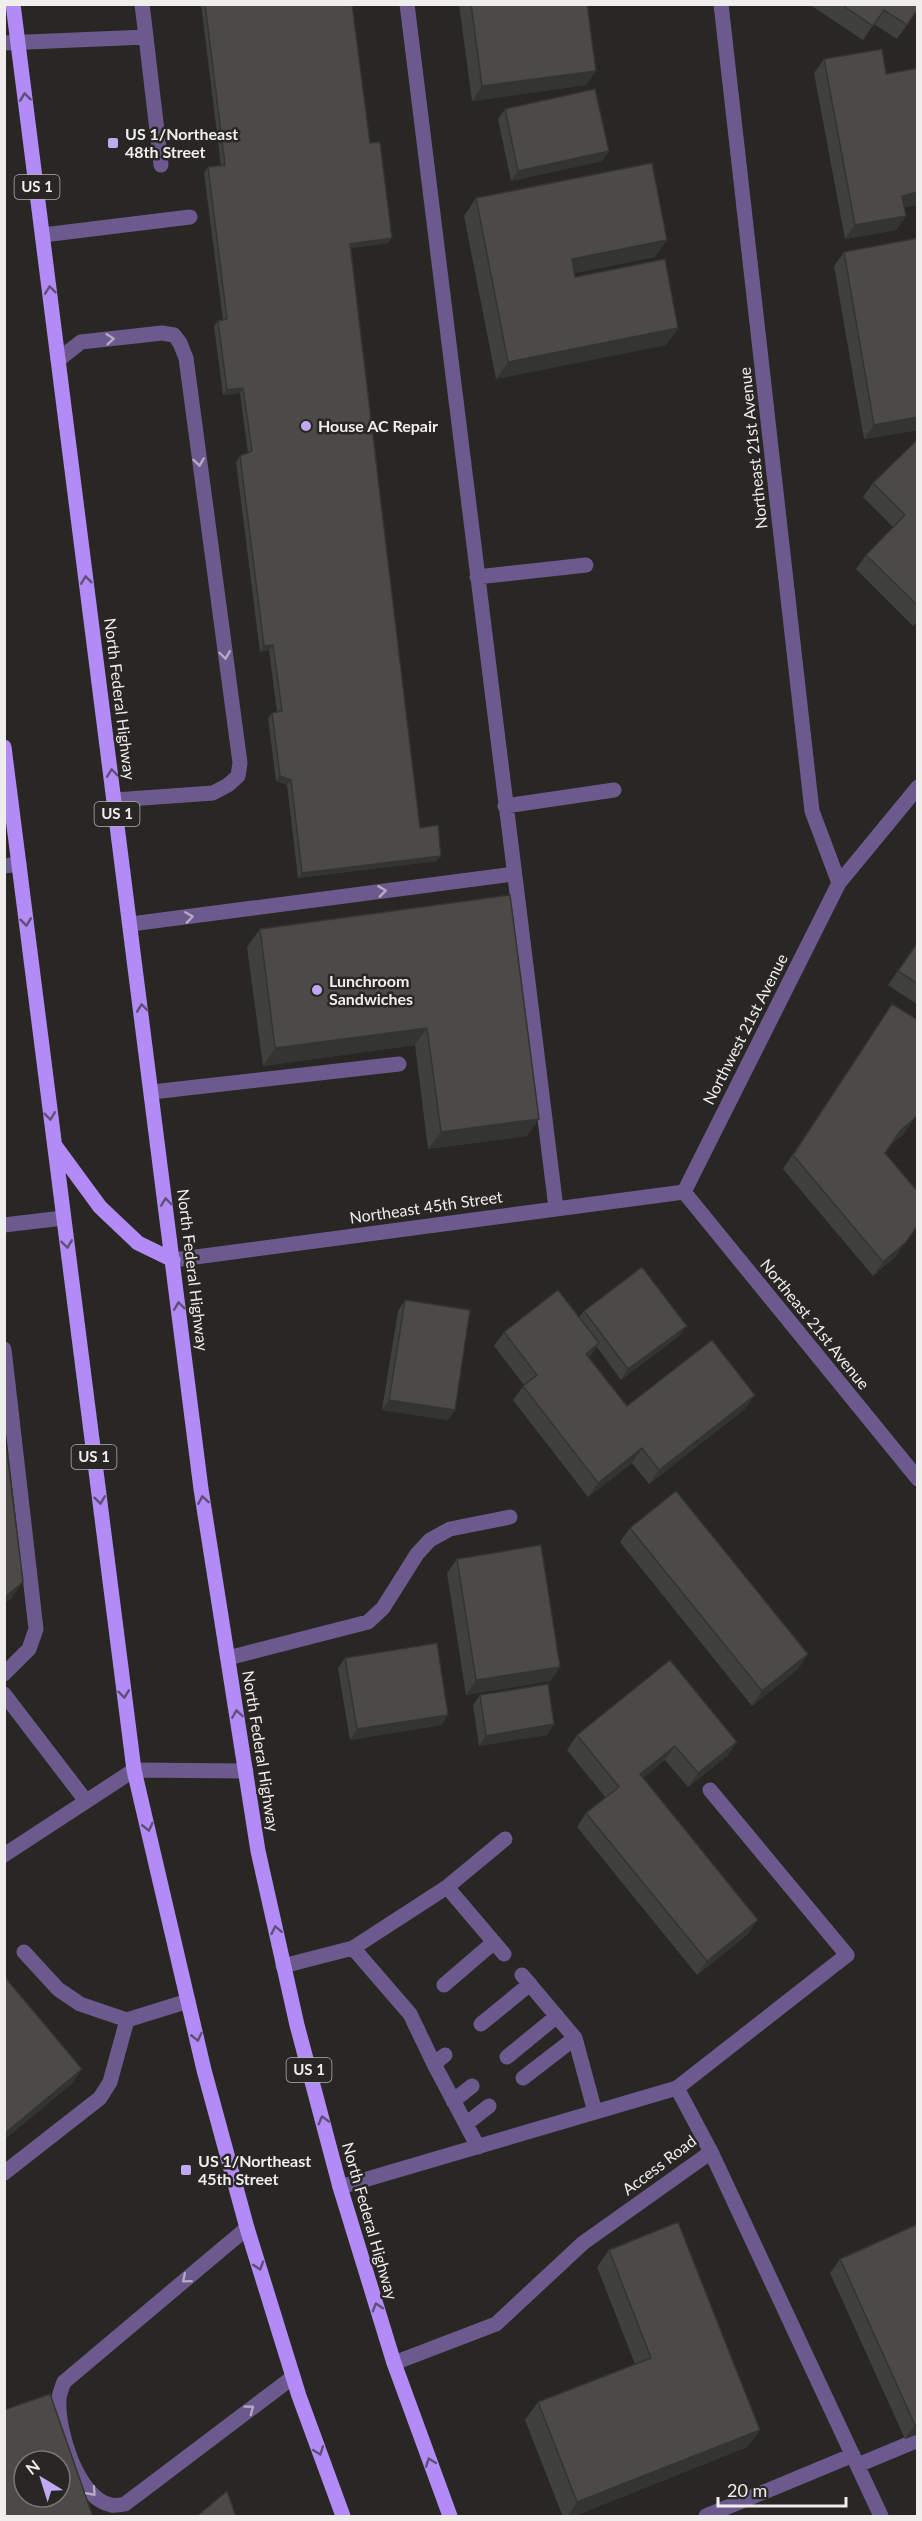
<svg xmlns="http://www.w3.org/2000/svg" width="922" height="2521" viewBox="0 0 922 2521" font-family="Lato,sans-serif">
  <rect width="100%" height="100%" fill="#282723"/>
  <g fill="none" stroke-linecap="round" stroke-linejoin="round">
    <!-- service -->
    <path stroke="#6c5a8e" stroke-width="15" d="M142 4 146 37
      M407 4 556 1208
      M4 43 146 37 161 165
      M43 235 190 217
      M58 360 81 342 162 333 174 335 180 343 186 358 240 763 238 776 228 785 213 793 115 800
      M477 577 586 565
      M505 806 614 790
      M4 866 19 864
      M131 924 514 874
      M152 1092 399 1064
      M4 1225 63 1218
      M4 1349 36 1629 29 1649 4 1674
      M228 1658 368 1622 383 1608 417 1554 430 1540 450 1529 510 1517
      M4 1694 86 1801
      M710 1790 847 1955
      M447 1887 504 1954
      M353 1948 410 2014 434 2064
      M24 1952 58 1989 80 2004 127 2020
      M283 1966 353 1948 447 1887 505 1839
      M522 1975 575 2038 595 2112
      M444 1985 494 1942
      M481 2024 530 1984
      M445 2055 434 2064 478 2147
      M507 2057 557 2016
      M523 2078 575 2038
      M453 2101 472 2086
      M466 2124 489 2106
      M711 2152 881 2516
      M4 2173 100 2098 110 2082 127 2020 188 2001
      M340 2187 677 2088
      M247 2228 64 2382C62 2387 59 2394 59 2400 57 2429 77 2498 111 2505 115 2506 120 2505 125 2504L293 2377
      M858 2465 918 2440
      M706 2516 853 2455"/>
    <!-- minor -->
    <path stroke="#6c5a8e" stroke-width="15" d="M721 4 812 811 839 883
      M684 1192 839 883 918 787
      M684 1192 918 1479
      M173 1260 684 1192
      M394 2363 496 2324 583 2243 711 2152 677 2088 847 1955"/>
    <!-- tertiary -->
    <path stroke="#6c5a8e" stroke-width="15" d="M4 1855 134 1770 246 1771"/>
    <!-- primary -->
    <path stroke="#b28bf6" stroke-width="15" d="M13 4 201 1489 258 1851 297 2025 340 2187 394 2363 450 2516
      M4 747 134 1770 204 2070 247 2228 299 2396 343 2516
      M56 1147 100 1207 138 1243 173 1260"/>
  </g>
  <!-- wall -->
  <path fill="#40403c" d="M201 4H352L370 143 392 238 388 243 351 248 420 828 437 861 298 878 287 785 276 781 268 718 272 713 277 712 269 650 260 652 236 462 240 456 248 453 240 393 223 395 214 326 218 321 223 320 204 173 208 167 221 166Z
    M459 4H587L586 85 472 101Z
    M809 4H918V9L897 39 874 24 863 40Z
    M824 59 886 74 918 205 904 207 906 216 896 230 845 239 814 73Z
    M505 109 609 151 602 161 511 181 498 119Z
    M476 198 655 257 575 273V277L678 328 666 345 496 379 464 216Z
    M918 238V430L864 439 834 266 844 252Z
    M918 439V622L913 626 856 569 866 555 893 527 863 497 873 483Z
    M510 895 527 1136 428 1149 415 1045 263 1066 247 947 260 929Z
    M918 942V1005L888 985Z
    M892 1004 904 1134 892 1143 885 1153 896 1256 873 1276 783 1169Z
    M405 1300 448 1420 382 1410 398 1311Z
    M584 1311 679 1336 621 1380 597 1347 589 1358 627 1406 745 1409 649 1484 632 1463 588 1497 513 1400 524 1385 494 1346 504 1332 579 1317Z
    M630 1528 808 1654 798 1669 752 1706 620 1542Z
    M457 1559 560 1667 550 1681 466 1695 447 1573Z
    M345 1658 448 1715 441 1725 350 1740 338 1668Z
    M480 1695 554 1724 547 1735 479 1746 473 1705Z
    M577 1735 737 1742 727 1756 688 1787 665 1760 643 1778 748 1934 697 1975 577 1827 586 1813 606 1798 567 1750Z
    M918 2224V2434L905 2439 830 2273 840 2259Z
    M609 2250 760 2430 747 2447 572 2517H563L525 2420 538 2402 635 2364 597 2267Z"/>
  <!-- shaded-wall -->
  <path fill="#343431" d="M596 71 586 85 472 101 482 86Z
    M609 151 602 161 511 181 518 171Z
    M918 192V205L892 210 902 196Z
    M906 216 896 230 845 239 855 225Z
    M392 238 388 243 346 249 350 244Z
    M667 240 655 257 560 276 572 259Z
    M678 328 666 345 496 379 508 362Z
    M243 388 240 393 223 395 227 390Z
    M918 417V430L864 439 874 425Z
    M273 645 269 650 260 652 264 646Z
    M280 776 291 780 287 785 276 781Z
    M441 856 437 861 298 878 302 873Z
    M427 1028 415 1045 263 1066 275 1048Z
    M539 1119 527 1136 428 1149 441 1132Z
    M914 1119 904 1134 891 1144 901 1130Z
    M906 1242 896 1256 873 1276 883 1262Z
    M687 1326 679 1336 621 1380 628 1369Z
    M599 1343 589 1358 586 1354Z
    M755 1395 745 1409 649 1484 659 1470Z
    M389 1400 455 1410 448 1420 382 1410Z
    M642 1448 632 1463 588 1497 598 1483Z
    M23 1582 11 1599 4 1605V1598Z
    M808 1654 798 1669 752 1706 762 1691Z
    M560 1667 550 1681 466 1695 476 1680Z
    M448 1715 441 1725 350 1740 357 1729Z
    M554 1724 547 1735 479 1746 486 1736Z
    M737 1742 727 1756 688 1787 698 1773Z
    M675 1746 665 1760 630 1789 640 1774Z
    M758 1920 748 1934 697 1975 707 1961Z
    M82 2069 72 2084 4 2140V2134Z
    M918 2424V2434L905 2439 915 2425Z
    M760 2430 747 2447 572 2517H567L577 2502Z"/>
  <!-- building -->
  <path fill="#4b4a46" stroke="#343431" stroke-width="1.5" fill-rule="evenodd" d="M205 4H352L370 143 380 142 392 238 350 244 420 828 438 825 441 856 302 873 291 780 280 776 272 713 282 711 273 645 264 646 240 456 252 451 243 388 227 390 218 321 227 319 208 167 225 165Z
    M471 4H587L596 71 482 86Z
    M841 4H918V9L907 25 884 10 873 26Z
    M882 49 886 74 918 68V192L902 196 906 216 855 225 824 59Z
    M595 89 609 151 518 171 505 109Z
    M652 163 667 240 572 259 575 277 665 259 678 328 508 362 476 198Z
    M918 238V417L874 425 844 252Z
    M918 439V606L866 555 905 515 873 483Z
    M510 895 539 1119 441 1132 427 1028 275 1048 260 929Z
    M918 942V984L898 971Z
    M892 1004 918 1020V1114L914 1119 901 1130 885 1153 918 1192V1225L906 1242 883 1262 793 1155Z
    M642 1267 687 1326 628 1369 584 1311Z
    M558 1290 599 1343 586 1354 627 1406 712 1340 755 1395 659 1470 642 1448 598 1483 523 1386 537 1375 504 1332Z
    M405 1300 470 1310 455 1410 389 1400Z
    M4 1427 23 1582 4 1598Z
    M676 1491 808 1654 762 1691 630 1528Z
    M541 1545 560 1667 476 1680 457 1559Z
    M437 1643 448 1715 357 1729 345 1658Z
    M670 1660 737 1742 698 1773 675 1746 640 1774 758 1920 707 1961 586 1813 619 1787 577 1735Z
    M548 1684 554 1724 486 1736 480 1695Z
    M4 1976 82 2069 4 2134Z
    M678 2222 760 2430 577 2502 538 2402 651 2358 609 2250Z
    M918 2224V2424L915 2425 840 2259Z
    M50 2394 93 2517H4V2410ZM24 2461H60V2497H24Z
    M227 2491 236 2517H196Z"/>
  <!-- one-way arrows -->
  <defs><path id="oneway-chevron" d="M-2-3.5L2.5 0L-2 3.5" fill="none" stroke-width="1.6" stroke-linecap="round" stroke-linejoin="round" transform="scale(1.5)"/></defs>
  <g stroke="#5f4f77">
    <use href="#oneway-chevron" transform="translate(25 97) rotate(-97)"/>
    <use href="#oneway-chevron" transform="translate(50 290) rotate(-97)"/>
    <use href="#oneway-chevron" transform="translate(86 580) rotate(-97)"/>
    <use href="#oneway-chevron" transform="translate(112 773) rotate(-97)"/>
    <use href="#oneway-chevron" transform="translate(26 922) rotate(83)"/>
    <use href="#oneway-chevron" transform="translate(142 1008) rotate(-97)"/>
    <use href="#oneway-chevron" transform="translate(50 1116) rotate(83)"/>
    <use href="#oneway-chevron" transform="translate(166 1202) rotate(-97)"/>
    <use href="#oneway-chevron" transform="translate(67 1244) rotate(83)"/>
    <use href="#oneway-chevron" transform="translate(179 1306) rotate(-97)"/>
    <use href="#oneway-chevron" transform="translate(100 1500) rotate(83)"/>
    <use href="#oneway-chevron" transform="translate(203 1500) rotate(-99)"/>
    <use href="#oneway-chevron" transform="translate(124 1694) rotate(83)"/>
    <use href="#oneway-chevron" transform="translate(237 1714) rotate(-99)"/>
    <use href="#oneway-chevron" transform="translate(148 1827) rotate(77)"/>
    <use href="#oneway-chevron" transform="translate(276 1930) rotate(-102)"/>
    <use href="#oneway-chevron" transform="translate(197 2037) rotate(77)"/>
    <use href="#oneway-chevron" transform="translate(323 2120) rotate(-105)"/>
    <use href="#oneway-chevron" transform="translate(259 2266) rotate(73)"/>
    <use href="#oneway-chevron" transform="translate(377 2307) rotate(-107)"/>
    <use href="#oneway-chevron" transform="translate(319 2451) rotate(70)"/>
    <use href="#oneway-chevron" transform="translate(430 2462) rotate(-110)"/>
  </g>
  <g stroke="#b4abc2">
    <use href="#oneway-chevron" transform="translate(110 339) rotate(-5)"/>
    <use href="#oneway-chevron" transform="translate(199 462) rotate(82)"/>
    <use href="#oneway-chevron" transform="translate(225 655) rotate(82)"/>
    <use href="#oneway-chevron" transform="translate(382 891) rotate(-7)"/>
    <use href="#oneway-chevron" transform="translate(189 917) rotate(-8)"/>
    <use href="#oneway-chevron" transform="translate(186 2279) rotate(140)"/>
    <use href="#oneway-chevron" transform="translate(250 2409) rotate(-37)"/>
    <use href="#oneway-chevron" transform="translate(92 2492) rotate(48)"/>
  </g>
  <!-- markers -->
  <g fill="#c1a8f3" stroke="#282723" stroke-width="2">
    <rect x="107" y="137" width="12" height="12" rx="3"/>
    <circle cx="306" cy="426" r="6"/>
    <circle cx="317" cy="990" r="6"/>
    <rect x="180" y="2164" width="12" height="12" rx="3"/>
  </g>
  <g text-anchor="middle" stroke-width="5" stroke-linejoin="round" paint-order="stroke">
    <!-- shield labels -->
    <g fill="#282723" stroke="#b3b2b0" stroke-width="1.5">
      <rect x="14.5" y="175" width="45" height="24" rx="4.5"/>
      <rect x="94.5" y="802" width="45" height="24" rx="4.5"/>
      <rect x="71.5" y="1445" width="45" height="24" rx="4.5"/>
      <rect x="286.5" y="2058" width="45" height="24" rx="4.5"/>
    </g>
    <g font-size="15" font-weight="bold" fill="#efeeec">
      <text x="37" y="192">US 1</text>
      <text x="117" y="819">US 1</text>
      <text x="94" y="1462">US 1</text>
      <text x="309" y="2075">US 1</text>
    </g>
    <!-- poi labels -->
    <g font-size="16" font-weight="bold" fill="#efeeec" stroke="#282723" text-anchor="start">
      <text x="125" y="140">US 1/Northeast<tspan x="125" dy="18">48th Street</tspan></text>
      <text x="318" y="432">House AC Repair</text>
      <text x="329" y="987">Lunchroom<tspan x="329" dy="18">Sandwiches</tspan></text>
      <text x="198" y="2167">US 1/Northeast<tspan x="198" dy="18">45th Street</tspan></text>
    </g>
    <!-- street labels -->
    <g font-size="16" fill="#efeeec" stroke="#282723">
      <text transform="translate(753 448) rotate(-96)" y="6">Northeast 21st Avenue</text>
      <text transform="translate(120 699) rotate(83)" y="6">North Federal Highway</text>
      <text transform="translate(745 1029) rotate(-63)" y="6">Northwest 21st Avenue</text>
      <text transform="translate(426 1207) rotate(-8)" y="6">Northeast 45th Street</text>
      <text transform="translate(193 1270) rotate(83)" y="6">North Federal Highway</text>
      <text transform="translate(815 1324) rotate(51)" y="6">Northeast 21st Avenue</text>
      <text transform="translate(261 1751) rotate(81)" y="6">North Federal Highway</text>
      <text transform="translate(659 2165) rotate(-37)" y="6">Access Road</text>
      <text transform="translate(370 2221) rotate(74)" y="6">North Federal Highway</text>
    </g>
  </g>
  <!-- border -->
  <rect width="922" height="2521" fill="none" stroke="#efeeec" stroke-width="12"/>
  <!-- north arrow -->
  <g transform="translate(42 2479) rotate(322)"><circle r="28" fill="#282723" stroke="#787773" stroke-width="1.5"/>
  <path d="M0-4.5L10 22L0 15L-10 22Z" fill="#c1a8f3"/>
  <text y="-9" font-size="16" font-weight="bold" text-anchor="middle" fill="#efeeec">N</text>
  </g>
  <!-- scale -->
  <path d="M718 2497v9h128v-9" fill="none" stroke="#efeeec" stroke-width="3"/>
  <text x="727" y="2497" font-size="18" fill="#efeeec" stroke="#282723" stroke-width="4.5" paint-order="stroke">20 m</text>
</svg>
